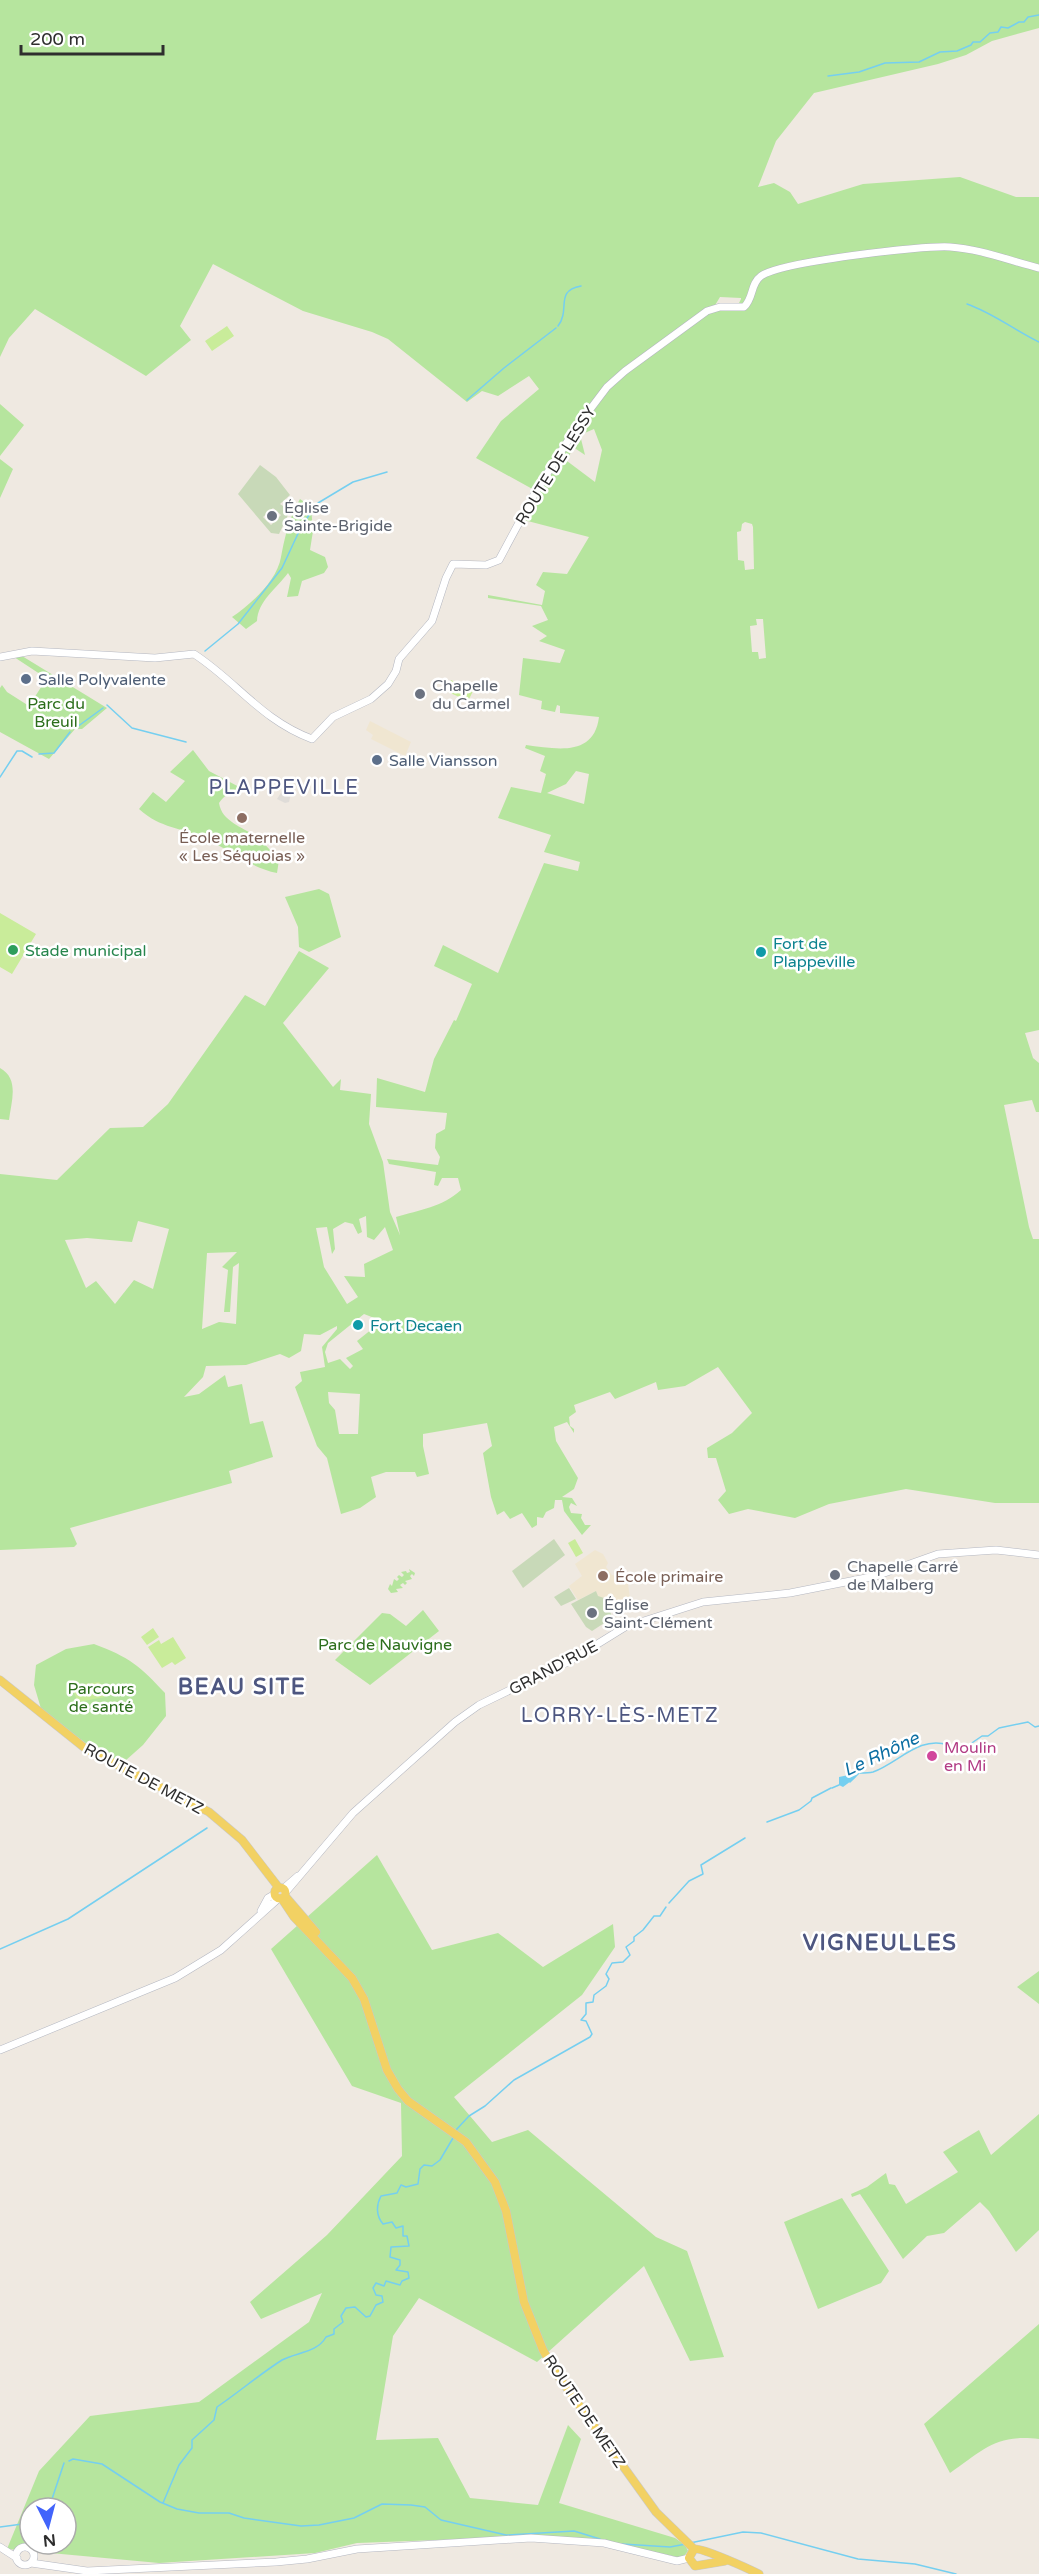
<svg xmlns="http://www.w3.org/2000/svg" width="1039" height="2574" viewBox="0 0 1039 2574" font-family="'Varela Round',sans-serif">
  <rect width="100%" height="100%" fill="#efe9e1"/>
  <!-- education -->
  <path fill="#f0e6d1" d="M370 721 411 742 405 756 371 739 373 735 366 730Z
    M595 1550 603 1554 608 1563 606 1567 612 1575 627 1577 630 1598 628 1599V1602L612 1604 607 1599 598 1597 596 1591 578 1600 569 1586 582 1576 575 1564Z"/>
  <!-- green -->
  <path fill="#b6e59e" fill-rule="evenodd" d="M0 0H1039V28L992 41 966 55 938 64 814 93 776 141 758 187 774 183 790 192 798 204 863 184 960 177 1016 197H1039V1030L1025 1033 1033 1058 1039 1063V1112H1036L1032 1100 1004 1105 1029 1227 1033 1239H1039V1503H995L906 1489 829 1504 795 1518 748 1509 729 1514 718 1500 726 1491 716 1458H708L707 1448 732 1433 752 1413 718 1367 685 1386 658 1390 656 1382 615 1399 610 1392 574 1405 576 1412 569 1417 570 1426 574 1429V1433L567 1422 554 1427 556 1441 578 1478 574 1489 562 1497 572 1498 577 1506 571 1503 569 1507 571 1513 582 1514 581 1518 585 1525H591L582 1535 564 1511 562 1500H555L554 1508 546 1512 543 1518 537 1517V1525L532 1528 522 1513 510 1519 504 1511 497 1515 491 1497 483 1453 492 1446 487 1423 423 1434V1446L429 1474 417 1477 415 1472H386L371 1477 376 1497 360 1508 341 1514 327 1458 317 1446 295 1387 302 1381 300 1372 325 1367 322 1347 337 1329V1326L320 1335 304 1334 301 1351 289 1358 280 1354 246 1365 206 1366 203 1377 184 1397 199 1394 225 1375 228 1387 242 1384 250 1424 263 1421 273 1457 229 1471 232 1483 70 1528 77 1544 74 1547 0 1550V1174L57 1180 110 1128 143 1127 168 1104 245 995 265 1006 299 951 329 968 283 1023 333 1087 341 1079 340 1090 371 1094 369 1124 383 1162 390 1212 400 1235 396 1217C420 1210 442 1207 461 1190L458 1178H442L438 1186 434 1185 436 1172 389 1164 387 1159 438 1165 440 1157 435 1148 436 1134 445 1129 447 1113 376 1107 377 1078 425 1092 434 1059 454 1020 456 1021 472 984 434 966 443 945 498 973 544 863 578 871 580 862 544 852 551 835 498 818 511 787 541 793 546 774 540 771 545 756 525 748 526 745C557 749 594 757 599 717L560 713V706L557 705 555 712 541 709 542 701 519 695 523 658 560 663 565 650 539 641 547 636 532 626 548 620 541 606 488 598V595L542 605 545 591 536 585 543 572 567 574 589 537 520 519 536 491 476 458 501 421 539 389 529 376 498 396 482 391 467 402 388 339 372 332 303 311 213 264 180 326 191 340 146 376 35 309 9 338 0 357ZM720 297 741 298V299L736 309 714 307ZM594 429 602 450 595 482 567 461 573 447 585 455 580 435ZM745 522 752 524 753 527 754 569 745 570 744 561 738 560 737 532 741 531 742 524ZM756 619H763L766 658 759 659 758 652H752L750 626 757 625ZM576 771 589 774 584 804 547 793 566 784ZM366 1216 367 1237 374 1240 385 1227 393 1250 364 1264 365 1277 344 1276 358 1297 347 1304 324 1267 316 1228 327 1227 332 1254 335 1249 333 1229 345 1222 353 1224 358 1234 362 1232 359 1219ZM138 1221 169 1229 153 1289 134 1280 115 1304 96 1281 86 1288 65 1240 87 1238 132 1242ZM237 1252 222 1267 228 1270 224 1312H230L233 1267 239 1263 236 1324 219 1322 202 1329 207 1253ZM364 1314 382 1321 357 1341 363 1349 346 1358 353 1366 350 1369 340 1359 328 1363 325 1352 328 1343ZM328 1392 360 1394 358 1434H339L335 1410 329 1403Z
    M0 404 24 425 0 456Z
    M0 459 13 469 0 498Z
    M300 499 311 507 313 531 310 550 325 557 328 567 324 573 302 581 298 596 287 597 291 578 288 573C276 589 258 601 257 621L246 629 232 617C251 604 277 581 281 557 285 536 289 518 300 499Z
    M22 656 107 708 82 729H75L49 759 0 732V688L2 685 7 692 29 706 45 681 43 676 14 657Z
    M193 750 209 771 243 789 241 791C231 792 225 794 219 803 222 823 245 827 259 839 266 845 273 853 279 860L277 873C251 868 230 850 206 839 181 827 161 829 139 809L153 792 166 802 185 781 170 772Z
    M319 889 329 894 341 937 309 952 299 947 298 927 285 897Z
    M0 1068C20 1079 11 1102 9 1120L0 1119Z
    M409 1569 415 1573 414 1576 412 1574 410 1576 412 1579 405 1581 407 1583 405 1585 403 1583 400 1585 403 1588 396 1589 398 1592 391 1593 388 1589 390 1584 392 1586 394 1579 397 1581 399 1579 397 1577 399 1575 402 1577 404 1575 401 1572 406 1571 407 1573 410 1572Z
    M423 1610 439 1631 370 1685 335 1660 382 1613 390 1614 406 1626Z
    M94 1644C129 1657 140 1666 165 1693L166 1716 143 1745 125 1761 107 1758 42 1712 34 1685 36 1665 66 1649Z
    M377 1855 432 1950 498 1933 543 1967 613 1924 615 1947 582 1995 454 2097 492 2142 528 2130 656 2237 687 2251 724 2357 690 2361 644 2266 537 2362 419 2298 393 2336 376 2440 438 2438 470 2498 538 2505 568 2425 581 2439 559 2503 675 2538 685 2545 688 2551 683 2557H677C633 2547 591 2537 546 2536L357 2543 315 2553 159 2563 7 2549 39 2471 90 2416 199 2402 309 2322 322 2293 261 2319 250 2302 327 2235 402 2156 401 2103 352 2086 271 1949ZM30 2508H66V2544H30Z
    M1039 1971V2004L1017 1987Z
    M1039 2114V2230L1016 2252 989 2211 980 2202 944 2233 927 2236 903 2259 860 2194 852 2197 851 2194 867 2187 886 2173 889 2184 895 2185 906 2204 958 2172 943 2152 979 2130 991 2155Z
    M842 2198 889 2271 881 2283 818 2309 784 2222Z
    M1039 2324V2439C996 2434 983 2450 950 2473L924 2424Z"/>
  <!-- cemetery -->
  <path fill="#c8d9b8" fill-rule="evenodd" d="M260 465 276 477 290 495 280 504 286 508 288 515 279 534 271 533 238 494ZM273 508 281 515 271 525 263 517Z
    M554 1539 565 1555 523 1588 512 1571Z
    M569 1588 576 1599 561 1606 554 1597Z
    M596 1591 598 1596 607 1599 612 1618 592 1631 586 1627 571 1604Z"/>
  <!-- pitch -->
  <path fill="#c9ec9a" d="M227 326 234 336 212 351 205 341Z
    M451 680 473 691 468 701 446 691Z
    M0 913 36 934 12 974 0 967Z
    M575 1539 583 1553 576 1557 568 1543Z
    M153 1628 159 1637 147 1645 141 1637Z
    M173 1637 186 1658 175 1665 172 1662 162 1668 148 1647 159 1640 161 1644Z
    M99 1682 104 1687 105 1697 78 1702 74 1693 75 1685Z"/>
  <!-- plaza -->
  <path fill="#dfdcd8" d="M290 778 294 781 289 802 285 803 277 799Z"/>
  <!-- water -->
  <path fill="#75cff0" d="M858 1773 855 1778 843 1787 839 1785V1777Z"/>
  <g fill="none" stroke-linecap="round" stroke-linejoin="round">
    <!-- stream -->
    <path stroke="#75cff0" stroke-width="1.5" d="M828 76 859 72 885 63 919 62 940 52 957 51 971 45 973 42H980L990 33 998 32 1001 27 1008 28 1019 22H1024L1028 17 1039 15
      M967 304C993 313 1014 330 1039 342
      M558 326C571 309 554 291 581 286
      M467 400 504 368 556 328
      M205 651 238 624 282 568 302 525 318 503 353 482 387 472
      M107 705 132 728 186 742
      M77 727 103 708
      M39 754 54 753 70 732
      M0 777 17 751H22L32 757
      M850 1782 859 1773C864 1773 869 1773 873 1772 898 1763 920 1735 948 1745L950 1749H963L982 1736H988L999 1728 1028 1722 1035 1727 1039 1726
      M832 1788 839 1785
      M767 1822 799 1810 811 1801 812 1798 831 1788
      M669 1903 689 1881 703 1874 701 1865 745 1838
      M0 1949 68 1919 207 1828
      M456 2130 469 2116 485 2106 514 2080 590 2037 592 2034 586 2021 581 2020 586 2014V2003L593 2002 594 1995 606 1986 609 1979 606 1974 612 1963 623 1962 630 1955 626 1947 634 1941V1937L643 1930 654 1916H660L666 1907
      M69 2461 73 2459 102 2464 160 2502 177 2509 199 2513H229L244 2518 301 2526 319 2525 354 2518 382 2504 411 2505 425 2507 441 2520 506 2535 574 2531 600 2539
      M163 2503 179 2465 192 2448V2440L214 2420 217 2407C239 2392 260 2374 282 2360 297 2352 317 2353 326 2337L334 2334V2329L343 2322 341 2316 346 2308 355 2307 366 2317 370 2316 376 2305 383 2302 382 2296 376 2295 373 2288 376 2283 384 2286 386 2281 400 2285 402 2281 409 2278 408 2272 396 2270 400 2265V2260L390 2257 391 2247 409 2246 407 2236H403V2226L396 2228 392 2222 383 2224C376 2216 376 2205 381 2196L397 2193 401 2185 406 2187 418 2184 420 2169 424 2165 432 2166 440 2160 453 2138
      M49 2508 64 2463
      M0 2527 30 2523
      M690 2543 743 2532 761 2533 858 2559 915 2564 956 2574
      M622 2544 670 2547 686 2544"/>
    <defs>
      <path id="secondary" d="M0 657 32 651 155 658 194 654C236 681 261 720 312 739L333 717 371 699 388 684 396 671 399 659 432 621 446 578 453 564 486 565 499 560 536 491 576 428 607 387 625 371 707 311 720 307H744C754 298 750 284 761 276 780 262 923 245 950 247 981 249 1010 261 1039 268
        M283 1889 298 1876
        M285 1893 353 1813 455 1722 479 1705 570 1661 625 1627 703 1602 790 1593 876 1576 938 1554 996 1550 1039 1555
        M261 1911 268 1898 275 1894
        M0 2050 175 1978 221 1950 278 1899
        M16 2556a9 9 0 1 1 18 0a9 9 0 1 1-18 0Z
        M0 2547 17 2558
        M31 2563 87 2571 276 2562 307 2559 357 2549 531 2538 604 2543 677 2561 689 2558"/>
      <path id="primary" d="M0 1680 86 1749 209 1812 242 1840 279 1888
        M274.5 1893a5.5 5.5 0 1 1 11 0a5.5 5.5 0 1 1-11 0Z
        M285 1896 316 1932
        M282 1899 294 1917 352 1978 364 1999 387 2070 398 2089 408 2101 466 2142 495 2182 506 2211 524 2302 543 2350 556 2373 656 2512 694 2549
        M694 2549C701 2547 749 2569 759 2574
        M694 2549 689 2558 695 2566 725 2561"/>
    </defs>
    <!-- secondary casing -->
    <use href="#secondary" stroke="#b4b7c1" stroke-width="8"/>
    <!-- primary casing -->
    <use href="#primary" stroke="#c9c9c9" stroke-width="9"/>
    <!-- secondary -->
    <use href="#secondary" stroke="#fff" stroke-width="7"/>
    <!-- primary -->
    <use href="#primary" stroke="#f2d163" stroke-width="8"/>
  </g>
  <!-- markers -->
  <g fill="#6b7280" stroke="#fff" stroke-width="2">
    <circle cx="272" cy="516" r="6"/>
    <circle cx="420" cy="694" r="6"/>
    <circle cx="835" cy="1575" r="6"/>
    <circle cx="592" cy="1613" r="6"/>
  </g>
  <g fill="#5c6f8a" stroke="#fff" stroke-width="2">
    <circle cx="26" cy="679" r="6"/>
    <circle cx="377" cy="760" r="6"/>
  </g>
  <g fill="#8d6e63" stroke="#fff" stroke-width="2">
    <circle cx="242" cy="818" r="6"/>
    <circle cx="603" cy="1576" r="6"/>
  </g>
  <circle fill="#2e9e5b" stroke="#fff" stroke-width="2" cx="13" cy="950" r="6"/>
  <g fill="#0f9aa8" stroke="#fff" stroke-width="2">
    <circle cx="761" cy="952" r="6"/>
    <circle cx="358" cy="1325" r="6"/>
  </g>
  <circle fill="#d1479c" stroke="#fff" stroke-width="2" cx="932" cy="1756" r="6"/>
  <g text-anchor="middle" stroke-width="5" stroke-linejoin="round" paint-order="stroke">
    <!-- street labels -->
    <g font-size="16" fill="#2e2e2e" stroke="#fff">
      <text transform="translate(555 465) rotate(-58)" y="6">ROUTE DE LESSY</text>
      <text transform="translate(553 1667) rotate(-28)" y="6">GRAND'RUE</text>
      <text transform="translate(144 1778) rotate(28)" y="6">ROUTE DE METZ</text>
      <text transform="translate(585 2411) rotate(56)" y="6">ROUTE DE METZ</text>
    </g>
    <!-- worship labels -->
    <g font-size="16" fill="#5b616d" stroke="#fff" text-anchor="start">
      <text x="284" y="513">Église<tspan x="284" dy="18">Sainte-Brigide</tspan></text>
      <text x="432" y="691">Chapelle<tspan x="432" dy="18">du Carmel</tspan></text>
      <text x="847" y="1572">Chapelle Carré<tspan x="847" dy="18">de Malberg</tspan></text>
      <text x="604" y="1610">Église<tspan x="604" dy="18">Saint-Clément</tspan></text>
    </g>
    <!-- service labels -->
    <g font-size="16" fill="#4e5e75" stroke="#fff" text-anchor="start">
      <text x="38" y="685">Salle Polyvalente</text>
      <text x="389" y="766">Salle Viansson</text>
    </g>
    <!-- park labels -->
    <g font-size="16" fill="#2c6e1b" stroke="#fff">
      <text x="56" y="709">Parc du<tspan x="56" dy="18">Breuil</tspan></text>
      <text x="385" y="1650">Parc de Nauvigne</text>
      <text x="101" y="1694">Parcours<tspan x="101" dy="18">de santé</tspan></text>
    </g>
    <!-- education labels -->
    <g font-size="16" fill="#785e54" stroke="#fff">
      <text x="242" y="843">École maternelle<tspan x="242" dy="18">« Les Séquoias »</tspan></text>
      <text x="615" y="1582" text-anchor="start">École primaire</text>
    </g>
    <!-- culture labels -->
    <g font-size="16" fill="#0d838f" stroke="#fff" text-anchor="start">
      <text x="773" y="949">Fort de<tspan x="773" dy="18">Plappeville</tspan></text>
      <text x="370" y="1331">Fort Decaen</text>
    </g>
    <!-- leisure labels -->
    <g font-size="16" fill="#27864d" stroke="#fff" text-anchor="start">
      <text x="25" y="956">Stade municipal</text>
    </g>
    <!-- hotel labels -->
    <g font-size="16" fill="#b23c85" stroke="#fff" text-anchor="start">
      <text x="944" y="1753">Moulin<tspan x="944" dy="18">en Mi</tspan></text>
    </g>
    <!-- water labels -->
    <g font-size="18" font-style="italic" fill="#0d6fa3" stroke="#fff">
      <text transform="translate(881 1754) rotate(-25)" y="6">Le Rhône</text>
    </g>
    <!-- quarter labels -->
    <g font-size="20" letter-spacing="1.5" fill="#4d5680" stroke="#fff">
      <text x="284" y="794">PLAPPEVILLE</text>
      <text x="620" y="1722">LORRY-LÈS-METZ</text>
    </g>
    <!-- district labels -->
    <g font-size="22" font-weight="bold" letter-spacing="1.5" fill="#4d5680" stroke="#fff">
      <text x="242" y="1694">BEAU SITE</text>
      <text x="880" y="1950">VIGNEULLES</text>
    </g>
  </g>
  <!-- north arrow -->
  <g transform="translate(48 2526) rotate(174)"><circle r="28" fill="#ffffff" stroke="#ababab" stroke-width="1.5"/>
  <path d="M0-4.5L10 22L0 15L-10 22Z" fill="#4264fb"/>
  <text y="-9" font-size="16" font-weight="bold" text-anchor="middle" fill="#2e2e2e">N</text>
  </g>
  <!-- scale -->
  <path d="M21 45v9h142v-9" fill="none" stroke="#2e2e2e" stroke-width="3"/>
  <text x="30" y="45" font-size="18" fill="#2e2e2e" stroke="#ffffff" stroke-width="4.5" paint-order="stroke">200 m</text>
</svg>
